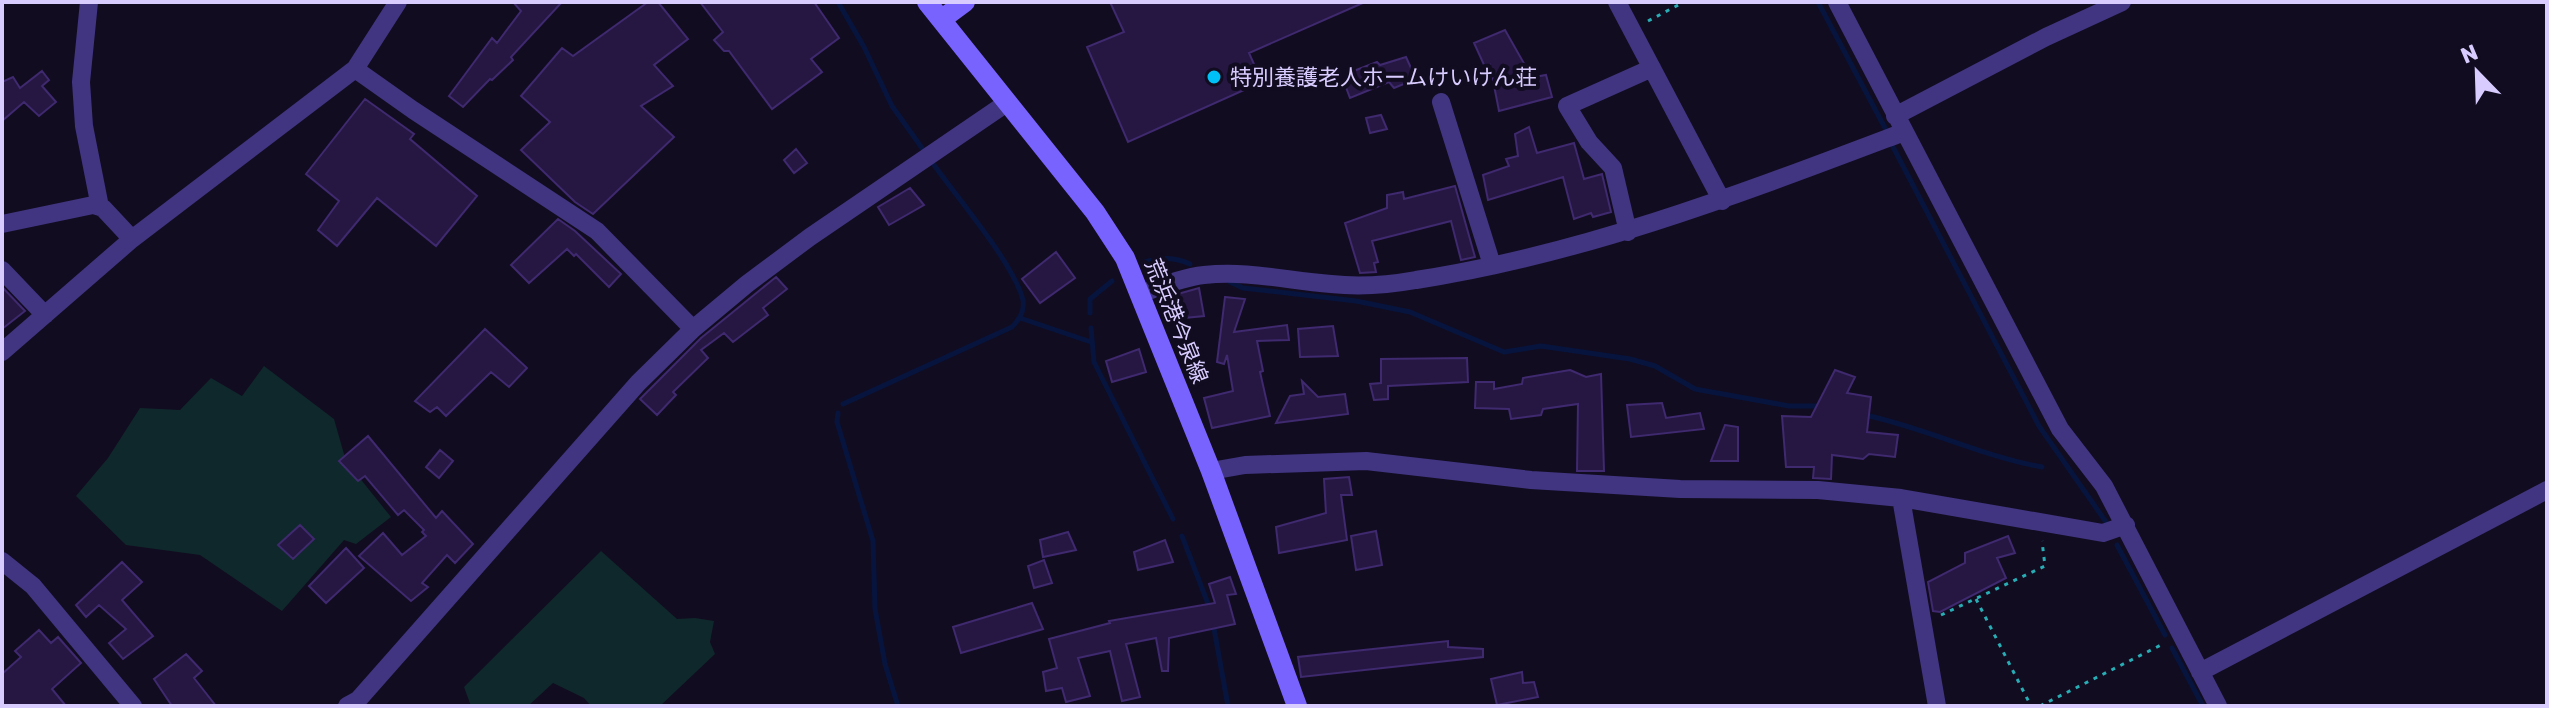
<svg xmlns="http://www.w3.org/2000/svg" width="2549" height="708" viewBox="0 0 2549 708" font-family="Rubik,'Noto Sans JP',sans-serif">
  <rect width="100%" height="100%" fill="#120c21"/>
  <!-- green -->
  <path fill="#0f282b" d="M264 366 334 419 346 461 391 517 356 544 344 540 282 611 200 555 126 545 76 496 108 458 140 408 180 410 211 378 242 396Z
    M601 551 677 619 695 618 714 621 710 642 715 654 660 706H591L584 698 553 683 528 706H471L464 687Z"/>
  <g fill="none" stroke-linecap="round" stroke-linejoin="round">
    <!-- stream -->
    <path stroke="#07153e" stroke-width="5" d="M838 2 864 47 892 106 922 148
      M1818 2 1885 128
      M1893 147 2039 426 2106 522
      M1145 262C1161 257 1174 257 1190 264
      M1230 282 1243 288 1356 301 1410 312 1504 352 1541 346 1630 359 1655 366 1695 389 1789 406H1820
      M1090 313V299L1112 281
      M1020 318 1091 342
      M1091 328 1094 362 1173 519
      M843 404 1012 327C1019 320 1025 311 1023 300 1014 264 957 197 934 165
      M838 413 837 422 873 541 875 609 885 664 898 706
      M1865 415C1926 428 1981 456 2042 467
      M1182 536 1210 609
      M2117 545 2165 635
      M1213 623 1228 706
      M2172 648 2203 706"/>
  </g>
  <!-- building -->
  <path fill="#251742" stroke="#3f296f" stroke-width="2" d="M513 2H562L511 57 513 60 492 80 490 79 463 107 449 96 492 38 497 43 521 11Z
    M648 2H658L688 39 654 65 673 86 641 106 674 137 593 214 575 202 521 150 550 122 521 96 562 48 573 56Z
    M700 2H814L839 38 811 59 822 72 772 109 729 51H724L714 40 723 32Z
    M1110 2H1365L1249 53 1262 82 1128 142 1087 47 1124 32Z
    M1505 30 1526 67 1531 66 1534 77 1546 75 1552 97 1499 111 1490 65 1485 67 1474 43Z
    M1406 57 1416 79 1394 88 1389 82 1350 98 1344 82 1350 79 1351 72 1377 62 1380 65Z
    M42 71 49 80 42 86 56 102 39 116 24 102 2 121V82L13 77 20 88Z
    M365 99 414 134 410 139 477 196 436 246 377 198 337 246 318 230 339 201 306 174Z
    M1381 115 1387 129 1370 133 1366 118Z
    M1529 127 1537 153 1574 143 1584 179 1602 174 1611 212 1593 217 1591 213 1574 219 1563 177 1488 200 1483 175 1509 166 1506 159 1518 156 1515 134Z
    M796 149 807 163 794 173 784 160Z
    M1455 186 1475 257 1461 260 1451 221 1372 241 1378 262 1374 263 1376 272 1360 273 1345 223 1387 208V195L1403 192 1404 199Z
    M910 188 924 205 889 225 878 207Z
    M558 219 575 231 621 274 609 287 576 254 574 256 567 249 529 283 511 265Z
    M1056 252 1075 278 1040 303 1022 279Z
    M776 277 787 289 763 308 768 315 733 342 724 333 701 350 708 358 673 392 676 395 657 415 640 399 701 338Z
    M2 287 25 311 2 329Z
    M1199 288 1204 316 1164 320 1160 299Z
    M1225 297 1245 299 1234 332 1287 325 1289 340 1257 341 1263 371 1260 372 1270 416 1212 428 1204 398 1233 391 1227 355 1224 364 1217 362Z
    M1333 326 1338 356 1300 357 1298 329Z
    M485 329 527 368 509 387 491 372 446 416 437 407 430 412 415 401Z
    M1139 349 1146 372 1112 382 1106 361Z
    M1467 358 1468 382 1388 386V399L1374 400 1370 384 1381 383V359Z
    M1570 370 1586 377 1601 374 1604 471H1577L1578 404 1543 409 1541 415 1511 419 1509 409 1475 408 1476 382H1494V389L1522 384 1523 378Z
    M1835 370 1855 377 1847 393 1871 397 1867 432 1898 435 1895 457 1869 454 1863 459 1832 455 1831 479 1813 478 1814 467H1786L1782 416 1811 417Z
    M1302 381 1318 397 1345 394 1348 414 1276 423 1290 396 1304 394Z
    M1662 403 1666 418 1700 413 1704 429 1631 437 1627 405Z
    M1725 425 1738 427V461H1711Z
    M368 436 436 518 442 511 473 544 455 563 447 555 422 583 428 587 411 601 359 556 383 533 402 555 426 536 422 532 424 530 404 510 398 515 365 476 358 481 339 461Z
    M440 450 453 461 439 478 426 467Z
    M1349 477 1352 495H1341L1347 540 1279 553 1276 527 1326 513 1324 479Z
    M300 525 314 539 293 559 278 545Z
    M1376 531 1382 565 1356 570 1351 536Z
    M1068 532 1076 550 1043 557 1040 540Z
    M2008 536 2015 553 1997 558 2006 578 1940 612 1933 611 1928 582 1965 563V553Z
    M1165 540 1173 562 1138 570 1134 552Z
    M346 548 364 568 326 603 309 586Z
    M1044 560 1052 583 1034 588 1028 566Z
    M122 562 142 582 122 600 153 636 123 659 109 643 126 629 99 605 86 617 76 605Z
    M1230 577 1236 594 1227 595 1235 624 1169 638 1168 671H1162L1156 638 1126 644 1140 697 1122 701 1110 651 1078 658 1090 696 1066 702 1062 688 1046 691 1043 672 1057 668 1049 639 1110 623 1109 621 1215 603 1209 584Z
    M1032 603 1043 629 961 653 953 627Z
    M39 630 51 643 58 637 81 663 52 689 66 706H2V674L21 657 15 651Z
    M1448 641V647L1483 649V657L1301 677 1298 657Z
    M186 654 202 671 194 678 216 706H172L154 679Z
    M1522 672 1523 683 1534 682 1538 697 1497 705 1491 679Z"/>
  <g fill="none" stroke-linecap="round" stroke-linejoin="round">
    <!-- path -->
    <path stroke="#29adb5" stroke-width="3" stroke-dasharray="4 6" stroke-linecap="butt" d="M1648 21 1684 2
      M1976 599 2031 706
      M1941 615 2045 566 2042 541
      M2040 706 2165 643"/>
    <!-- street -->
    <path stroke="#413581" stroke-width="18" d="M89 2 81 82 84 126 100 207
      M1617 2 1722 201
      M1837 2 2060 429 2104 486 2218 706
      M355 69 413 110 597 231 693 329
      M1441 102 1492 265
      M1895 116 2046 37 2122 2
      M2 224 93 205 103 208 132 239
      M1628 232 1613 168 1589 142 1567 106 1652 68
      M2 270 45 315
      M1140 294C1160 287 1183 277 1204 275 1248 270 1288 281 1331 284 1359 287 1388 285 1416 280 1585 254 1745 192 1904 132
      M2 352 132 239 355 69 398 2
      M1211 471 1245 465 1366 461 1531 480 1680 489 1818 490 1901 498 2103 533 2126 525
      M1901 498 1937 706
      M2 561 33 586 133 706
      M2200 672 2547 490
      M347 706 358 700 638 383 693 329 747 284 810 237 1008 102"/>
    <!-- secondary -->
    <path stroke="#7963ff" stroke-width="20" d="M927 2 1095 212 1125 258 1211 471 1297 706
      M942 19 965 2"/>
  </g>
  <!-- markers -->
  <circle fill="#00c1f7" stroke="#120c21" stroke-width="3" cx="1214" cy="77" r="8"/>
  <g text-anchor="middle" stroke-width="8" stroke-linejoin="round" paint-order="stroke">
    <!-- poi labels -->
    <g font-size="22" fill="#d8ccff" stroke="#120c21" text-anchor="start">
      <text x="1230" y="85">特別養護老人ホームけいけん荘</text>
    </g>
    <!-- street labels -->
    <g font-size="22" fill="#d8ccff" stroke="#120c21">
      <text transform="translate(1177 321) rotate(68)" y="8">荒浜港今泉線</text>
    </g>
  </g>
  <!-- border -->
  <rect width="2549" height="708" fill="none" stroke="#d8ccff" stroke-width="8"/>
  <!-- north arrow -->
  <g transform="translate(2477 72) rotate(337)" stroke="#120c21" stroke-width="6" paint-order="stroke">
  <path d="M0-6L14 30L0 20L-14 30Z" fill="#d8ccff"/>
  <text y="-12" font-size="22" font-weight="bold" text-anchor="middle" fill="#d8ccff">N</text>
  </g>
</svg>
